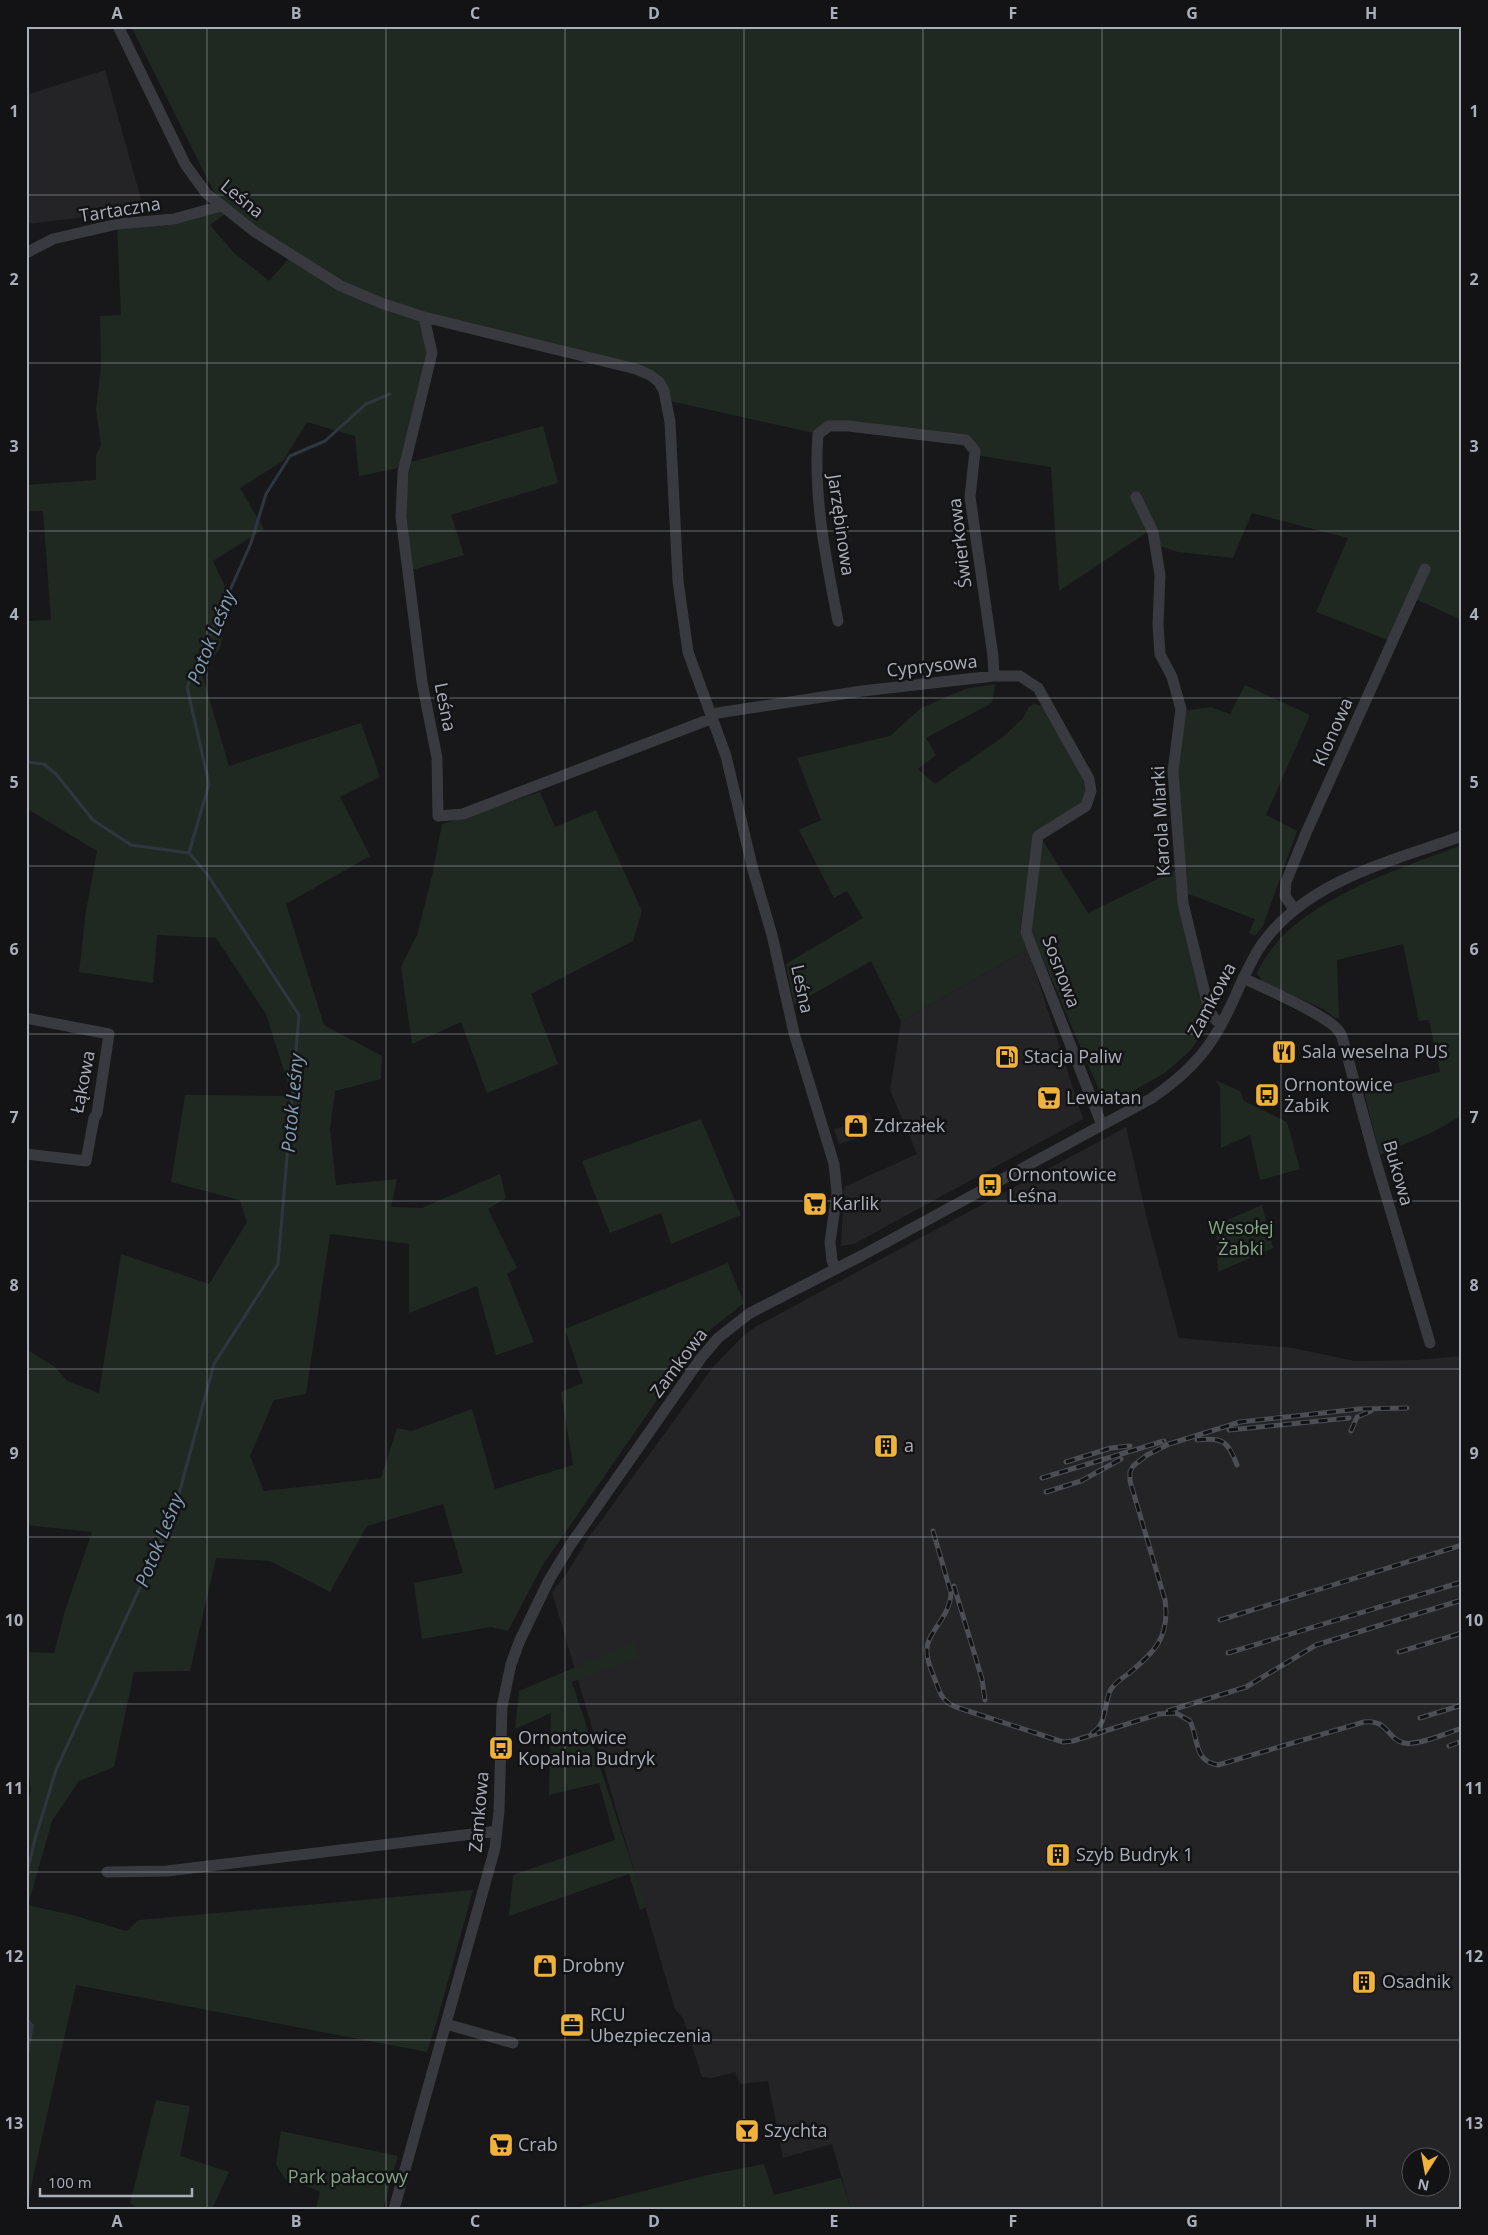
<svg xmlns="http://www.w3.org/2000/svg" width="1488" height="2235" viewBox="0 0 1488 2235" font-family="'Open Sans',sans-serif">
  <rect width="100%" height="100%" fill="#18181a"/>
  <!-- built -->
  <path fill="#242427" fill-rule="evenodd" d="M105 70 144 210 26 224V95Z
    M1028 949 1083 1119 854 1244 841 1246 844 1187 917 1154 890 1090 901 1021Z
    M869 1112 872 1119 865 1121 869 1135 839 1144 834 1129 855 1123 853 1118Z
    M1126 1127 1148 1223 1179 1338 1293 1348 1355 1361 1415 1360 1462 1356V2209H851L832 2144 783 2158 768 2081 740 2084 735 2072 711 2078 702 2077 683 2018 675 2009 552 1592 567 1573 589 1537 713 1367 743 1336 755 1327ZM1410 2158H1440V2188H1410Z"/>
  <!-- green -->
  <path fill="#202921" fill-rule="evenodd" d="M131 26H1462V620L1413 598 1393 642 1316 612 1348 538 1252 513 1233 558 1178 552 1157 545 1149 531 1059 591 1051 467 975 455 966 440 848 426 818 434 666 400 650 375 425 317 432 353 399 468 359 476 355 436 307 422 283 461 240 488 264 529 213 561 230 597 220 648 202 674 229 766 361 723 380 777 340 797 370 856 286 904 324 1025 382 1056 381 1079 335 1091 330 1129 336 1185 397 1179 391 1207 422 1208 500 1174 506 1198 488 1209 517 1268 507 1274 534 1342 496 1355 477 1286 409 1313V1244L330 1234 306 1394 274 1400 250 1456 264 1491 381 1478 397 1428 412 1431 472 1409 495 1489 573 1465 561 1392 583 1383 565 1329 728 1263 744 1303 705 1334 689 1354 542 1566 508 1631 491 1627 422 1639 414 1583 463 1573 443 1504 367 1526 330 1592 270 1561 216 1558 190 1671 134 1672 114 1767 79 1781 52 1821 28 1905 76 1916 126 1931 139 1920 473 1890 437 2021 427 2052 76 1985 26 2209V2072L34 2025 26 2014V1810L31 1790 26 1753V1652L54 1653 65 1611 92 1532 26 1525V1349L55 1367 67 1381 99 1393 121 1254 209 1284 247 1222 240 1200 171 1182 185 1095 292 1096 266 1014 216 938 157 935 153 983 79 972 86 911 97 851 26 808V621L51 620 43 511H26V485L96 480V455L101 445 96 410 101 366 100 316 121 315 117 224 221 206ZM228 212 291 256 269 281 234 253 210 225Z
    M543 426 558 483 451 515 464 555 412 570C408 533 403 499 411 462Z
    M995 684 992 703 926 738 936 755 918 769 935 784 1003 737 1023 718 1029 707 1034 704 1044 706C1054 724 1097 786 1082 804 1074 813 1047 826 1035 833L1020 931 1028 949 901 1021 871 961 794 1005 786 964 863 918 847 891 834 898 799 830 821 820 797 758 890 736 921 708 965 689Z
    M1245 685 1310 715 1266 815 1297 831 1263 926 1255 936 1249 933 1255 919 1186 893 1176 765 1184 711 1210 707 1230 714Z
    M540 792 555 827 596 810 642 911 633 941 531 994 558 1064 487 1093 461 1022 412 1044 401 967 417 935 432 876 442 824Z
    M1043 841 1088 913 1176 870 1178 907 1182 912 1207 1025 1191 1050 1166 1072 1109 1105 1105 1104 1030 929Z
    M1462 845V1115L1435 1131 1380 1155 1364 1092 1440 1072 1429 1020 1419 1021 1403 944 1337 960 1339 1018H1335L1323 1009 1262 981 1257 973C1261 965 1265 957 1271 950 1309 898 1403 867 1462 845Z
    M1215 1080 1240 1091 1244 1101 1287 1122 1300 1169 1260 1180 1250 1135 1221 1148 1220 1087Z
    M701 1119 741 1215 671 1244 661 1213 610 1233 582 1161Z
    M1262 1205 1273 1248 1218 1272 1216 1225Z
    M635 1642 640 1657 572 1682 646 1907 640 1910 629 1874 509 1916 513 1875 615 1840 599 1783 549 1795 551 1713 515 1729 519 1691Z
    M156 2100 190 2106 180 2156 229 2172 212 2209H139L130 2203Z
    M281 2131 398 2156 383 2209H316L320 2191 285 2179 276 2165Z
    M764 2164 774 2195 841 2178 851 2209H572L707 2175Z"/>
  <!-- water -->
  <path fill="#2e373f" d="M26 2015 34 2025 26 2072Z"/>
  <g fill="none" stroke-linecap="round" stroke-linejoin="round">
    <!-- stream -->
    <path stroke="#2e373f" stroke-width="3" d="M26 762 44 764 56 774 93 820 131 845 189 853
      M26 1877 35 1839 56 1770 173 1516 214 1364 278 1264 299 1015 207 874 189 853 209 784 187 687 251 543 266 494 290 456 325 441 366 404 390 394"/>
    <!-- minor -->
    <path stroke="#393a3f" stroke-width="11" d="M118 26 185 164 206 193 255 232 341 286 381 303 424 317 636 369 650 375 659 382 664 391 670 422 678 581 688 652 726 756 753 870 772 935 794 1033 834 1164 837 1193 830 1242 832 1260 835 1269
      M26 253 53 239 117 224 174 219 221 206
      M424 317 432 353 403 472 401 517 422 682 437 758 438 816 463 814 713 718
      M1136 497 1153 532 1160 575 1158 625 1160 654 1172 677 1181 709 1173 771 1183 903 1208 1006 1213 1017 1221 1025
      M838 621C826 559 813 497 818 434L829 426H848L966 440 975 451 970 497 993 656 994 676
      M711 714 862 691 994 676H1020L1038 688 1089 779 1091 791 1086 806 1038 836 1026 932 1102 1125
      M1294 909 1285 896 1286 882 1306 833 1425 569
      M1243 978C1264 988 1325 1014 1338 1030 1341 1033 1343 1039 1344 1044L1374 1155 1430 1343
      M26 1018 109 1034 97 1113 94 1118 86 1161 26 1154
      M107 1872 167 1871 497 1831
      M446 2024 513 2043
      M394 2209 495 1848 499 1811 502 1707 511 1664 520 1640 549 1580 571 1544 701 1358 718 1338 750 1313 861 1256 1152 1098C1181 1078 1205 1056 1221 1025 1236 998 1245 969 1262 944 1308 880 1392 861 1462 836"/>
    <defs>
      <path id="rail" d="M1229 1430 1349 1418
        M1351 1431 1357 1417 1371 1411
        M1197 1440C1223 1437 1228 1441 1237 1465
        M1066 1462 1111 1448 1130 1446
        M1042 1478 1164 1441
        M1046 1492 1081 1481 1121 1459
        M933 1531 951 1593C950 1619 925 1633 927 1652 927 1662 932 1672 936 1682 940 1694 943 1702 956 1707L1063 1742 1073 1741 1159 1714 1176 1713 1190 1721C1199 1739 1193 1761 1218 1765L1364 1722C1388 1719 1387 1739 1404 1743 1417 1746 1448 1733 1462 1728
        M954 1586 982 1679 985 1700
        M1220 1620 1462 1545
        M1399 1652 1462 1633
        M1228 1653 1462 1582
        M1168 1711 1246 1687 1316 1645 1462 1600
        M1420 1718 1462 1705
        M1092 1733C1108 1724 1103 1704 1111 1689 1115 1683 1122 1678 1128 1674 1155 1652 1170 1637 1165 1600L1130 1481V1472L1133 1466 1147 1455 1169 1444 1240 1422 1359 1409 1407 1408
        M1449 1746 1462 1741"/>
    </defs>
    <!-- rail casing -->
    <use href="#rail" stroke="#4c4e54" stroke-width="5"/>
    <!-- rail -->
    <use href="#rail" stroke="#131315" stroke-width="3" stroke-dasharray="9" stroke-linecap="butt"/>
  </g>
  <!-- grid -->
  <path fill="none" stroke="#abafba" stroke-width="1" stroke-opacity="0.55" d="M207 26V2209M386 26V2209M565 26V2209M744 26V2209M923 26V2209M1102 26V2209M1281 26V2209M26 195H1462M26 363H1462M26 531H1462M26 698H1462M26 866H1462M26 1034H1462M26 1201H1462M26 1369H1462M26 1537H1462M26 1704H1462M26 1872H1462M26 2040H1462"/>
  <!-- icons -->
  <defs>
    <symbol id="restaurant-square" viewBox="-11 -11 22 22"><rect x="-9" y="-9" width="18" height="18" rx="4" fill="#f1b23a" stroke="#131315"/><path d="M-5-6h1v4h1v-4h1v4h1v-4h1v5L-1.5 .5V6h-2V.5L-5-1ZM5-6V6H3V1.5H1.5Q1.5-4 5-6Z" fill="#111"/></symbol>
    <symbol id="fuel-square" viewBox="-11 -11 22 22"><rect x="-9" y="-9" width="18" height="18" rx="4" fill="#f1b23a" stroke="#131315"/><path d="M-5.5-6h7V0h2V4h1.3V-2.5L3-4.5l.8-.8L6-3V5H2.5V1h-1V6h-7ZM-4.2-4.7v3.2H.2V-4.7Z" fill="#111"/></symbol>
    <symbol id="bus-square" viewBox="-11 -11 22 22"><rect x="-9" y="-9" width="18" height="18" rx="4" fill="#f1b23a" stroke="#131315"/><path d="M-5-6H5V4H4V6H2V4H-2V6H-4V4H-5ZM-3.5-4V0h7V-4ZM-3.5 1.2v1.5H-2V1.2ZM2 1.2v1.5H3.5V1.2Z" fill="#111"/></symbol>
    <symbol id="supermarket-square" viewBox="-11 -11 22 22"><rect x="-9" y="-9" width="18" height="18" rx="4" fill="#f1b23a" stroke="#131315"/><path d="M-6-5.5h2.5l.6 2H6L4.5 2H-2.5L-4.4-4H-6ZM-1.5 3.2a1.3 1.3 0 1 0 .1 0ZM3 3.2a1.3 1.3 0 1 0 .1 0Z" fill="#111"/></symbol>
    <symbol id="shop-square" viewBox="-11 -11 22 22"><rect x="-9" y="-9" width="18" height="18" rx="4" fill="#f1b23a" stroke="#131315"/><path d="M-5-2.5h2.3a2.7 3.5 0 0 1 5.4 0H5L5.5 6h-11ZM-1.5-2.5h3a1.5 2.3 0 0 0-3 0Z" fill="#111"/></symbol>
    <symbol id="building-square" viewBox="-11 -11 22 22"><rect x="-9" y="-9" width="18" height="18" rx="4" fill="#f1b23a" stroke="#131315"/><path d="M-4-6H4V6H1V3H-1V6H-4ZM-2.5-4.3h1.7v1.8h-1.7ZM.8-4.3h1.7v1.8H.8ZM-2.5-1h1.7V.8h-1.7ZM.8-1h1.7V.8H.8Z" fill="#111"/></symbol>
    <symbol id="office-square" viewBox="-11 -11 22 22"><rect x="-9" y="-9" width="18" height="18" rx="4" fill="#f1b23a" stroke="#131315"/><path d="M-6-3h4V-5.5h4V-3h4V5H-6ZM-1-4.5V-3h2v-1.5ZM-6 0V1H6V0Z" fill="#111"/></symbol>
    <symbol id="bar-square" viewBox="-11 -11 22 22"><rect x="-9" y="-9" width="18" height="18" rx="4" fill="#f1b23a" stroke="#131315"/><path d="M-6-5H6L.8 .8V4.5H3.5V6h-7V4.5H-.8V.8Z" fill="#111"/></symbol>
  </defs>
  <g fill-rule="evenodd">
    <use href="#restaurant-square" x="1270" y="1038" width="28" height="28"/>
    <use href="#fuel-square" x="993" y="1043" width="28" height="28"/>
    <use href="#bus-square" x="1253" y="1081" width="28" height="28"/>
    <use href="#supermarket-square" x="1035" y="1084" width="28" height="28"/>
    <use href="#shop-square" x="842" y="1112" width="28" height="28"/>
    <use href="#bus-square" x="976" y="1171" width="28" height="28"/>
    <use href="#supermarket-square" x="801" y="1190" width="28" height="28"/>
    <use href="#building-square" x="872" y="1432" width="28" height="28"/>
    <use href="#bus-square" x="487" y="1734" width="28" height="28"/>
    <use href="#building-square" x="1044" y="1841" width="28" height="28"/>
    <use href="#shop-square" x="531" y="1952" width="28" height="28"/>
    <use href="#building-square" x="1350" y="1968" width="28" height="28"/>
    <use href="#office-square" x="558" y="2011" width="28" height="28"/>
    <use href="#bar-square" x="733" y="2117" width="28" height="28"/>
    <use href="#supermarket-square" x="487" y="2131" width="28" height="28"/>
  </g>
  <g text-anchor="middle" stroke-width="5" stroke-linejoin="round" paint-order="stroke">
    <!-- street labels -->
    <g font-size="18" fill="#abafba" stroke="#131315">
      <text transform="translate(242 199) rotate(39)" y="6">Leśna</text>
      <text transform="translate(120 210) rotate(-9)" y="6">Tartaczna</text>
      <text transform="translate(841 525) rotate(82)" y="6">Jarzębinowa</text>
      <text transform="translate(960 543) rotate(-97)" y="6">Świerkowa</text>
      <text transform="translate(932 666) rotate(-6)" y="6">Cyprysowa</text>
      <text transform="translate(445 707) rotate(79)" y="6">Leśna</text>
      <text transform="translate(1333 732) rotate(-66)" y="6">Klonowa</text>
      <text transform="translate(1161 821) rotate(-93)" y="6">Karola Miarki</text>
      <text transform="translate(1061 972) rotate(69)" y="6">Sosnowa</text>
      <text transform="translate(802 989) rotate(78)" y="6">Leśna</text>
      <text transform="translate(1212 1000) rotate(-62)" y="6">Zamkowa</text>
      <text transform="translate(83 1082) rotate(-79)" y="6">Łąkowa</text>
      <text transform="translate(1398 1173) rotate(74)" y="6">Bukowa</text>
      <text transform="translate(679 1363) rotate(-53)" y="6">Zamkowa</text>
      <text transform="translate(479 1812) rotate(-85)" y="6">Zamkowa</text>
    </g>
    <!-- poi labels -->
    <g font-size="18" fill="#abafba" stroke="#131315" text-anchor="start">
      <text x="1302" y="1058">Sala weselna PUS</text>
      <text x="1024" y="1063">Stacja Paliw</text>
      <text x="1284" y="1091">Ornontowice<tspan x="1284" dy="21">Żabik</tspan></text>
      <text x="1066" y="1104">Lewiatan</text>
      <text x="874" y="1132">Zdrzałek</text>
      <text x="1008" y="1181">Ornontowice<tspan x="1008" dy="21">Leśna</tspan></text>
      <text x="832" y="1210">Karlik</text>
      <text x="904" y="1452">a</text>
      <text x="518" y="1744">Ornontowice<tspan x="518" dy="21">Kopalnia Budryk</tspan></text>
      <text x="1076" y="1861">Szyb Budryk 1</text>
      <text x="562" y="1972">Drobny</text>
      <text x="1382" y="1988">Osadnik</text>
      <text x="590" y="2021">RCU<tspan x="590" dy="21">Ubezpieczenia</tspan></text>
      <text x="764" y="2137">Szychta</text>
      <text x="518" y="2151">Crab</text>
    </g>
    <!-- park labels -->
    <g font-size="18" fill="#82a584" stroke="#131315">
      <text x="1241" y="1234">Wesołej<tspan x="1241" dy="21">Żabki</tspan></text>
      <text x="348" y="2183">Park pałacowy</text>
    </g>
    <!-- water labels -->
    <g font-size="19" font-style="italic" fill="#829db4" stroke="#131315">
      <text transform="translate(211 637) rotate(-68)" y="7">Potok Leśny</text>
      <text transform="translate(292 1103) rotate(-85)" y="7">Potok Leśny</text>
      <text transform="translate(159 1540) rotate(-68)" y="7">Potok Leśny</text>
    </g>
  </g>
  <!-- border -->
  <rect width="1488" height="2235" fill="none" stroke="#131315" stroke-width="55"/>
  <!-- north arrow -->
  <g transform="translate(1426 2172) rotate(191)"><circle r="24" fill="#131315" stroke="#505157"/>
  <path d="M0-4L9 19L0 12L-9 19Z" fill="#f1b23a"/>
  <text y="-8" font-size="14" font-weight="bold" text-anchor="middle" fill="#abafba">N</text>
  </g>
  <!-- scale -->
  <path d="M40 2188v8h152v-8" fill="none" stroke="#abafba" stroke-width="2.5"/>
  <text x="48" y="2188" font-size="15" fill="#abafba" stroke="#131315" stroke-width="4" paint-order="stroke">100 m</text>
  <rect x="28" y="28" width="1432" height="2180" fill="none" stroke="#abafba" stroke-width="2"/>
  <g font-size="16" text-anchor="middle" font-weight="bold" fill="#abafba">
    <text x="117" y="19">A</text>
    <text x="296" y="19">B</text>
    <text x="475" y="19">C</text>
    <text x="654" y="19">D</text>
    <text x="834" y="19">E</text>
    <text x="1013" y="19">F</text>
    <text x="1192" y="19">G</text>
    <text x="1371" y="19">H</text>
    <text x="14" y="117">1</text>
    <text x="1474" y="117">1</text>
    <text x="14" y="285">2</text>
    <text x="1474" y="285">2</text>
    <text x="14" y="452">3</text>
    <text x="1474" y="452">3</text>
    <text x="14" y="620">4</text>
    <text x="1474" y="620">4</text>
    <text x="14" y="788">5</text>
    <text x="1474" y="788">5</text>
    <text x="14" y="955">6</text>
    <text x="1474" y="955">6</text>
    <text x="14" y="1123">7</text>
    <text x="1474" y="1123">7</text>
    <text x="14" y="1291">8</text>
    <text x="1474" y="1291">8</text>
    <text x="14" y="1459">9</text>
    <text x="1474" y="1459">9</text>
    <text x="14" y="1626">10</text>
    <text x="1474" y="1626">10</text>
    <text x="14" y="1794">11</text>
    <text x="1474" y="1794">11</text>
    <text x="14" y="1962">12</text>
    <text x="1474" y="1962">12</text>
    <text x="14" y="2129">13</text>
    <text x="1474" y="2129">13</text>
    <text x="117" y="2227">A</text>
    <text x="296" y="2227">B</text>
    <text x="475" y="2227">C</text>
    <text x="654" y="2227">D</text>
    <text x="834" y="2227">E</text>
    <text x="1013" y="2227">F</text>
    <text x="1192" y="2227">G</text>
    <text x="1371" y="2227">H</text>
  </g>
</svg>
